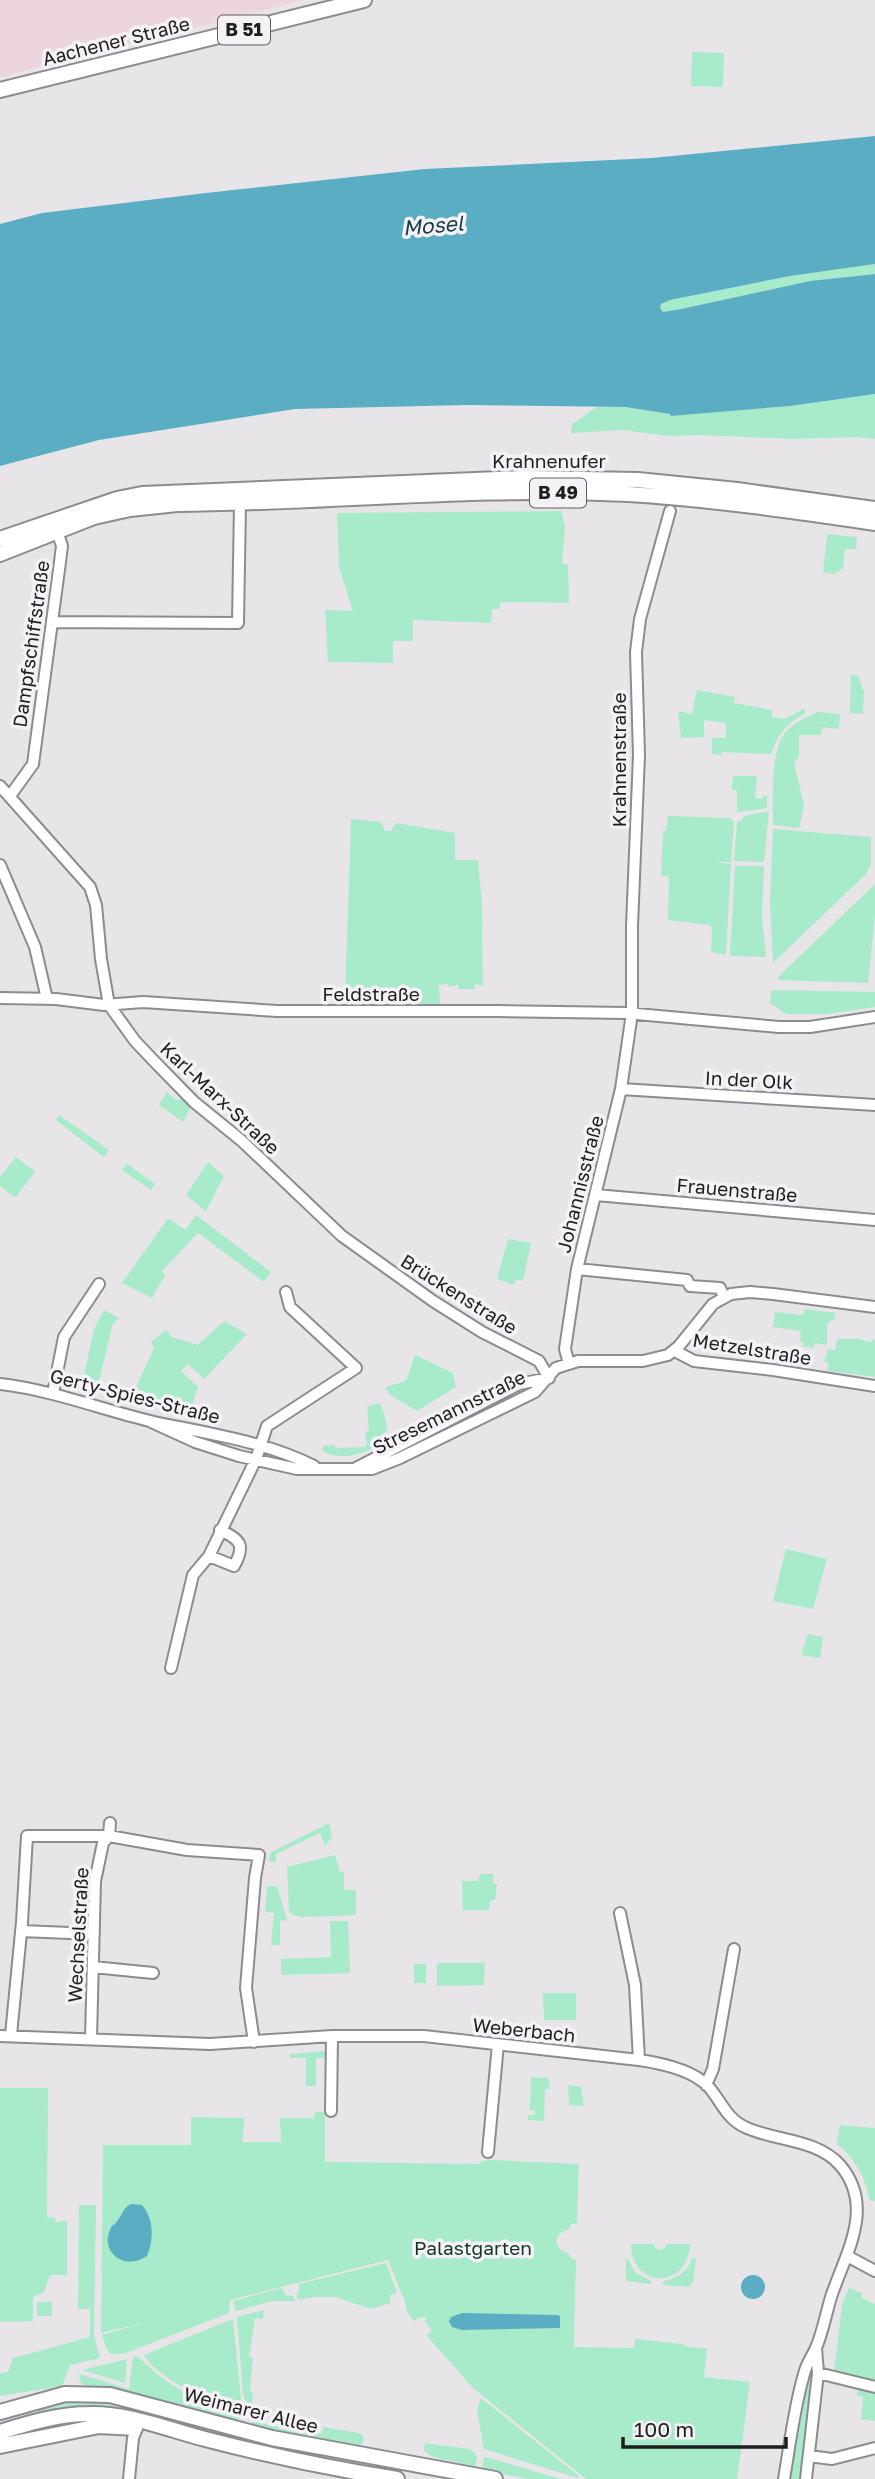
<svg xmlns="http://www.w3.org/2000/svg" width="875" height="2479" viewBox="0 0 875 2479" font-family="'Golos Text',sans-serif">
  <rect width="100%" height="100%" fill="#e8e5e9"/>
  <!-- commercial -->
  <path fill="#edd5df" d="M0 0H304L0 77Z"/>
  <!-- green -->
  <path fill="#a7ebca" d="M692 52 724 53 723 87 691 86Z
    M875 264V274L810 281 681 309 663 312 660 308 661 304 670 300 790 276Z
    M875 394V439L854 437 795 439 699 435 668 436 623 430 571 433 572 424 597 407H625L671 414V416L790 406Z
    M561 511 565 526 562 564 568 565 569 603 501 602 499 609H492L491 623 413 620V641H393V663L328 662 325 610 353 611 339 567 337 513Z
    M827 534 857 537 856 549H845L843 568 834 574 823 572Z
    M851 674 858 676 864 692 863 714 850 713Z
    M697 690 735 697 734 703 772 710V717L784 719 805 708V713C786 724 778 734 771 754L722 752 721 755 712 754V738H726V723L704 720V737L681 738 678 711 692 714Z
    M817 712 840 714 839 729 822 727 821 735H799V757L794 762 804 806 799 828 773 825C773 801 770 752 785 733 793 723 806 718 817 712Z
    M733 776H757L755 798 762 799 763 796H767V808L737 812V790H732Z
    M769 811 764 862 734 861 737 822 741 821 744 816Z
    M668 816 730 818 734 822 731 862H713L731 864 726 955 711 952 712 928 709 925 668 920 669 877 661 876 663 831H666Z
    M351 819 381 822 385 831H391L396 823 455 833V860H478L482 904 483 986 475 984V989H458V984L450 987 447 984 439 985 440 1004 348 1003 345 999Z
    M773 829 871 837V864L866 874 773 963 770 899Z
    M735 866H764L762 917 766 957 730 956Z
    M875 884V915L868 983 779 980 778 977Z
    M771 990 875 992V1007L827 1014H786L770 1003Z
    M167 1092 176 1100 182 1099 191 1107 183 1122 159 1105Z
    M59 1115 109 1150 104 1157 56 1120Z
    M16 1157 35 1172 15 1198 0 1186V1177Z
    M208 1162 224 1176 206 1211 186 1195Z
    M127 1164 155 1184 151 1190 122 1170Z
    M196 1215 271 1272 264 1282 198 1233 162 1271 165 1275 152 1298 122 1283 168 1218 185 1230Z
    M508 1239 531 1243 523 1281 516 1279 514 1285 497 1279Z
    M804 1309 836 1313 834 1320H831L830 1323H827V1345L815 1343 814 1348 802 1346 803 1342 800 1341 801 1331 773 1327 775 1312 803 1315Z
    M104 1310 119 1318 113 1323 97 1389 82 1385 94 1329Z
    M224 1321 247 1334 204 1379 188 1364 181 1371 198 1387 189 1415 133 1394 154 1348 151 1342 166 1330 172 1337 198 1345Z
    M837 1339H859L871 1343 872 1339 875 1340V1377L827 1371 829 1363 824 1361 828 1352 826 1349 835 1350Z
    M415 1355 453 1373 456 1387 417 1411 389 1394 386 1387 406 1381Z
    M380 1403C383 1412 388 1422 386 1431 381 1454 338 1463 322 1450L323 1446 335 1445V1448L365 1447 367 1443 365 1432 369 1431 367 1406Z
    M786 1549 827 1559 813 1609 773 1601Z
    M808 1634 823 1637 820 1658 801 1655Z
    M329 1823 332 1837 325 1846 320 1833 276 1854V1862H269L270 1853Z
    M335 1855 340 1872H344V1890H356V1915L302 1917 293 1915 289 1911 287 1867Z
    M480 1874H494L493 1884H497L495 1900 490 1901 489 1910H463L462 1881H478Z
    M267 1886H277L287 1920 280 1921V1945H271L274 1913 265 1912Z
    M330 1921H348L350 1973 281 1975V1959L331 1957Z
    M437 1963H485L484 1985 437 1986Z
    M414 1964H426V1983H414Z
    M543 1993H576V2020H544Z
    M326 2051 327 2058H316V2086H306V2058H290V2054Z
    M531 2077 548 2078 550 2089H545L544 2121 528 2120V2115H535V2110H530Z
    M568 2085 581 2087 584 2106 569 2105Z
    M0 2088H48L47 2217 55 2218V2222L67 2221V2275H50L44 2292 33 2297V2321L0 2322Z
    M315 2112H325V2162L480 2164 481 2161 491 2160 579 2164 577 2223 571 2224 569 2229 560 2233 556 2241 560 2250 568 2253 572 2259H576L574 2347 634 2348 635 2339 681 2344 688 2347 707 2349 704 2377 750 2382 737 2479H586L473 2388 426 2335 432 2331 425 2322 426 2317H421L414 2321 407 2312 404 2297 402 2295 388 2260 230 2300 229 2313 123 2354H111L106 2348 102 2335 143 2323 101 2333 103 2145H191V2117L245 2118 242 2142H281L280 2118H314Z
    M840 2125 875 2128V2201H870C865 2178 857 2160 837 2144Z
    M79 2205H96L94 2336 100 2358 70 2365 62 2386 0 2396V2373L8 2372 13 2358 90 2337V2305L89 2309H78Z
    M631 2244H654L655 2248 661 2250 665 2248 666 2244H690C688 2290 631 2289 631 2244Z
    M692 2258 696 2259 693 2282 688 2287 663 2285V2282L680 2275 689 2266Z
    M626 2259H628L635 2272 651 2281V2284L626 2281Z
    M386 2263 397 2293 390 2295V2303L371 2309 335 2297H313L298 2300 296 2295 299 2292V2284Z
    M282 2288 286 2295 293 2296 295 2301H272L236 2311 233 2301Z
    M849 2288 862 2293 861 2298 875 2304V2385L834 2374 842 2304Z
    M37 2302H52V2316H37Z
    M264 2310 263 2319 255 2318 249 2357 253 2358 250 2389 253 2395 252 2406 248 2408 243 2394 237 2317Z
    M233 2319 242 2408C216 2408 157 2378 144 2355Z
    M138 2356C165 2386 200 2402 238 2414L240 2418 234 2423C184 2409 137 2389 85 2386L80 2382 79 2374 129 2389 133 2357Z
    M127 2359 125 2383 82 2370Z
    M812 2360 815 2361 801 2479H790Z
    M858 2386 875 2390V2421L861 2419 863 2396 857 2395Z
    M481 2398 579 2476 578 2478 484 2449 477 2410Z
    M78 2401H108L171 2418C155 2416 139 2409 122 2407 94 2403 65 2405 38 2412L37 2409Z
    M261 2415 260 2423 294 2429 296 2421 302 2422 301 2431 322 2434 323 2427 359 2433 363 2436V2443L357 2448 255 2429 252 2424V2419Z
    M247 2439 400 2467 399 2473 247 2444Z
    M425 2443 470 2449 477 2456 475 2470C460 2458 433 2463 424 2450Z
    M484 2457H486L561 2479H527L482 2470Z"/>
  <!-- water -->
  <path fill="#5badc3" d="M875 136V264L790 276 670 300 661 304 660 308 663 312 681 309 810 281 875 274V394L790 406 671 416 670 414 625 407 467 405 295 409 99 440 0 466V224L42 213 206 193 425 169 652 158Z
    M131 2204 142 2205C154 2219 154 2239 147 2256 126 2271 100 2254 110 2230 113 2222 113 2228 117 2221 123 2214 123 2208 131 2204Z
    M741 2287a12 12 0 1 1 24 0a12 12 0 1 1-24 0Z
    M462 2313 557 2315 560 2316V2328L462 2330 452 2327 449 2321 451 2317Z"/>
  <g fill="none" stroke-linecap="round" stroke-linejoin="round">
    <defs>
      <path id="minor" d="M52 622 238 623 240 504
        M0 786 90 887 96 905 101 959 109 1005 135 1041 153 1060 194 1102 242 1141 342 1236 433 1301 482 1332 539 1361 549 1378
        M10 796 33 764 60 562 62 546 57 531
        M0 865 35 947 47 999
        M0 998 56 999 104 1005 143 1002 277 1011H498L626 1013 779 1027H810L875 1017
        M621 1089 875 1105
        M596 1195 875 1220
        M577 1269 687 1280 690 1286 720 1288 724 1297
        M675 1351 694 1361 773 1370 875 1386
        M569 1364 565 1349 577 1269 621 1089 632 1013V926L639 755 636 652 640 619 670 511
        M0 1384C52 1390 100 1409 150 1421 204 1433 265 1441 314 1466
        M53 1393 64 1337 99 1284
        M149 1421 195 1442 239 1456 297 1469H372L400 1458 535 1392 556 1368 578 1361H643L668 1355 679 1346 713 1304 731 1294 750 1292 773 1294 875 1307
        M356 1468 519 1384 549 1378
        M209 1556 234 1566C246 1545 240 1539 220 1530
        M171 1668 193 1575 209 1556 256 1459 267 1426 356 1368 290 1307 286 1292
        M620 1913 635 1985 639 2060
        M21 1931 94 1934
        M93 1967 153 1973
        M11 2035 22 1922 27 1836H109L187 1850 259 1855 255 1878 246 1988 254 2042
        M0 2036 210 2044 332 2036H424L639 2060C660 2063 692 2070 708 2086 722 2102 726 2119 747 2128 776 2141 817 2139 840 2165 875 2206 847 2251 832 2294 826 2312 823 2333 815 2350 811 2358 806 2365 804 2374 794 2408 790 2444 784 2479
        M91 2038 95 1881 103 1843 109 1836 110 1823
        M706 2085 713 2069 734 1949
        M331 2111 332 2036
        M488 2152 498 2044
        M847 2256 875 2271
        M818 2373 875 2387
        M809 2456 832 2459 875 2448
        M129 2479 133 2438 137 2428
        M806 2479 818 2373 816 2348"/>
      <path id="major" d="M0 90 364 0
        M0 539 117 499 142 494 524 478 638 480 737 490 875 509
        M0 554 94 517 130 509 177 504C327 503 478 486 628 494 710 499 793 511 875 523
        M0 2412 65 2394 110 2395 272 2438 495 2479
        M0 2432C29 2423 59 2414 89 2414 130 2413 169 2430 209 2440 271 2456 334 2469 397 2479
        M0 2446 99 2426 135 2428"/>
    </defs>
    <!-- minor casing -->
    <use href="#minor" stroke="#8d8b8f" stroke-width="14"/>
    <!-- major casing -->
    <use href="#major" stroke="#8d8b8f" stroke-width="18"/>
    <!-- minor -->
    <use href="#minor" stroke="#fff" stroke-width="10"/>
    <!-- major -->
    <use href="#major" stroke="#fff" stroke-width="14"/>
  </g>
  <g text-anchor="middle" stroke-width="7" stroke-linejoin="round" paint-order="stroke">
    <!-- shield labels -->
    <g fill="#f5f2f7" stroke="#5f5e60" stroke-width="2">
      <rect x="218" y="15.5" width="52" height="29" rx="5"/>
      <rect x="530" y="478.5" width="56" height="29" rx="5"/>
    </g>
    <g font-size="18" font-weight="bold" fill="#1f1e1f">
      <text x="244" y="36">B 51</text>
      <text x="558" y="499">B 49</text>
    </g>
    <!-- street labels -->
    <g font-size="19" fill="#1f1e1f" stroke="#f5f2f7">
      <text transform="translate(116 41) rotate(-14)" y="7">Aachener Straße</text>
      <text x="549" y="468">Krahnenufer</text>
      <text transform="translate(31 644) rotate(-82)" y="7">Dampfschiffstraße</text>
      <text transform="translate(619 760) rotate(-90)" y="7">Krahnenstraße</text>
      <text x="371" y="1001">Feldstraße</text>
      <text transform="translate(749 1080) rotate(3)" y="7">In der Olk</text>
      <text transform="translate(220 1098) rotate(43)" y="7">Karl-Marx-Straße</text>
      <text transform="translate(580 1184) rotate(-76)" y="7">Johannisstraße</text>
      <text transform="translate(737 1190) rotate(5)" y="7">Frauenstraße</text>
      <text transform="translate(459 1294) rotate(32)" y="7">Brückenstraße</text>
      <text transform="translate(752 1349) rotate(9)" y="7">Metzelstraße</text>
      <text transform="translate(135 1396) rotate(14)" y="7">Gerty-Spies-Straße</text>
      <text transform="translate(449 1412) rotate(-26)" y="7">Stresemannstraße</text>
      <text transform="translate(78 1935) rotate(-87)" y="7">Wechselstraße</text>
      <text transform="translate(524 2030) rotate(6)" y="7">Weberbach</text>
      <text transform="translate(251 2410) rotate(14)" y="7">Weimarer Allee</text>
    </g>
    <!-- park labels -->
    <g font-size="19" fill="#133426" stroke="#f5f2f7">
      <text x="473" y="2255">Palastgarten</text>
    </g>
    <!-- water labels -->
    <g font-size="21" font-style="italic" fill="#163d47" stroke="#f5f2f7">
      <text transform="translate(433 226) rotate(-5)" y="7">Mosel</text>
    </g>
  </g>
  <!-- scale -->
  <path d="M623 2437v10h163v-10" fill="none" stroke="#1f1e1f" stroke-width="3.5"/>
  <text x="634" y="2437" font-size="21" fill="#1f1e1f" stroke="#f5f2f7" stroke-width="5" paint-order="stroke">100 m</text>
</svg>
